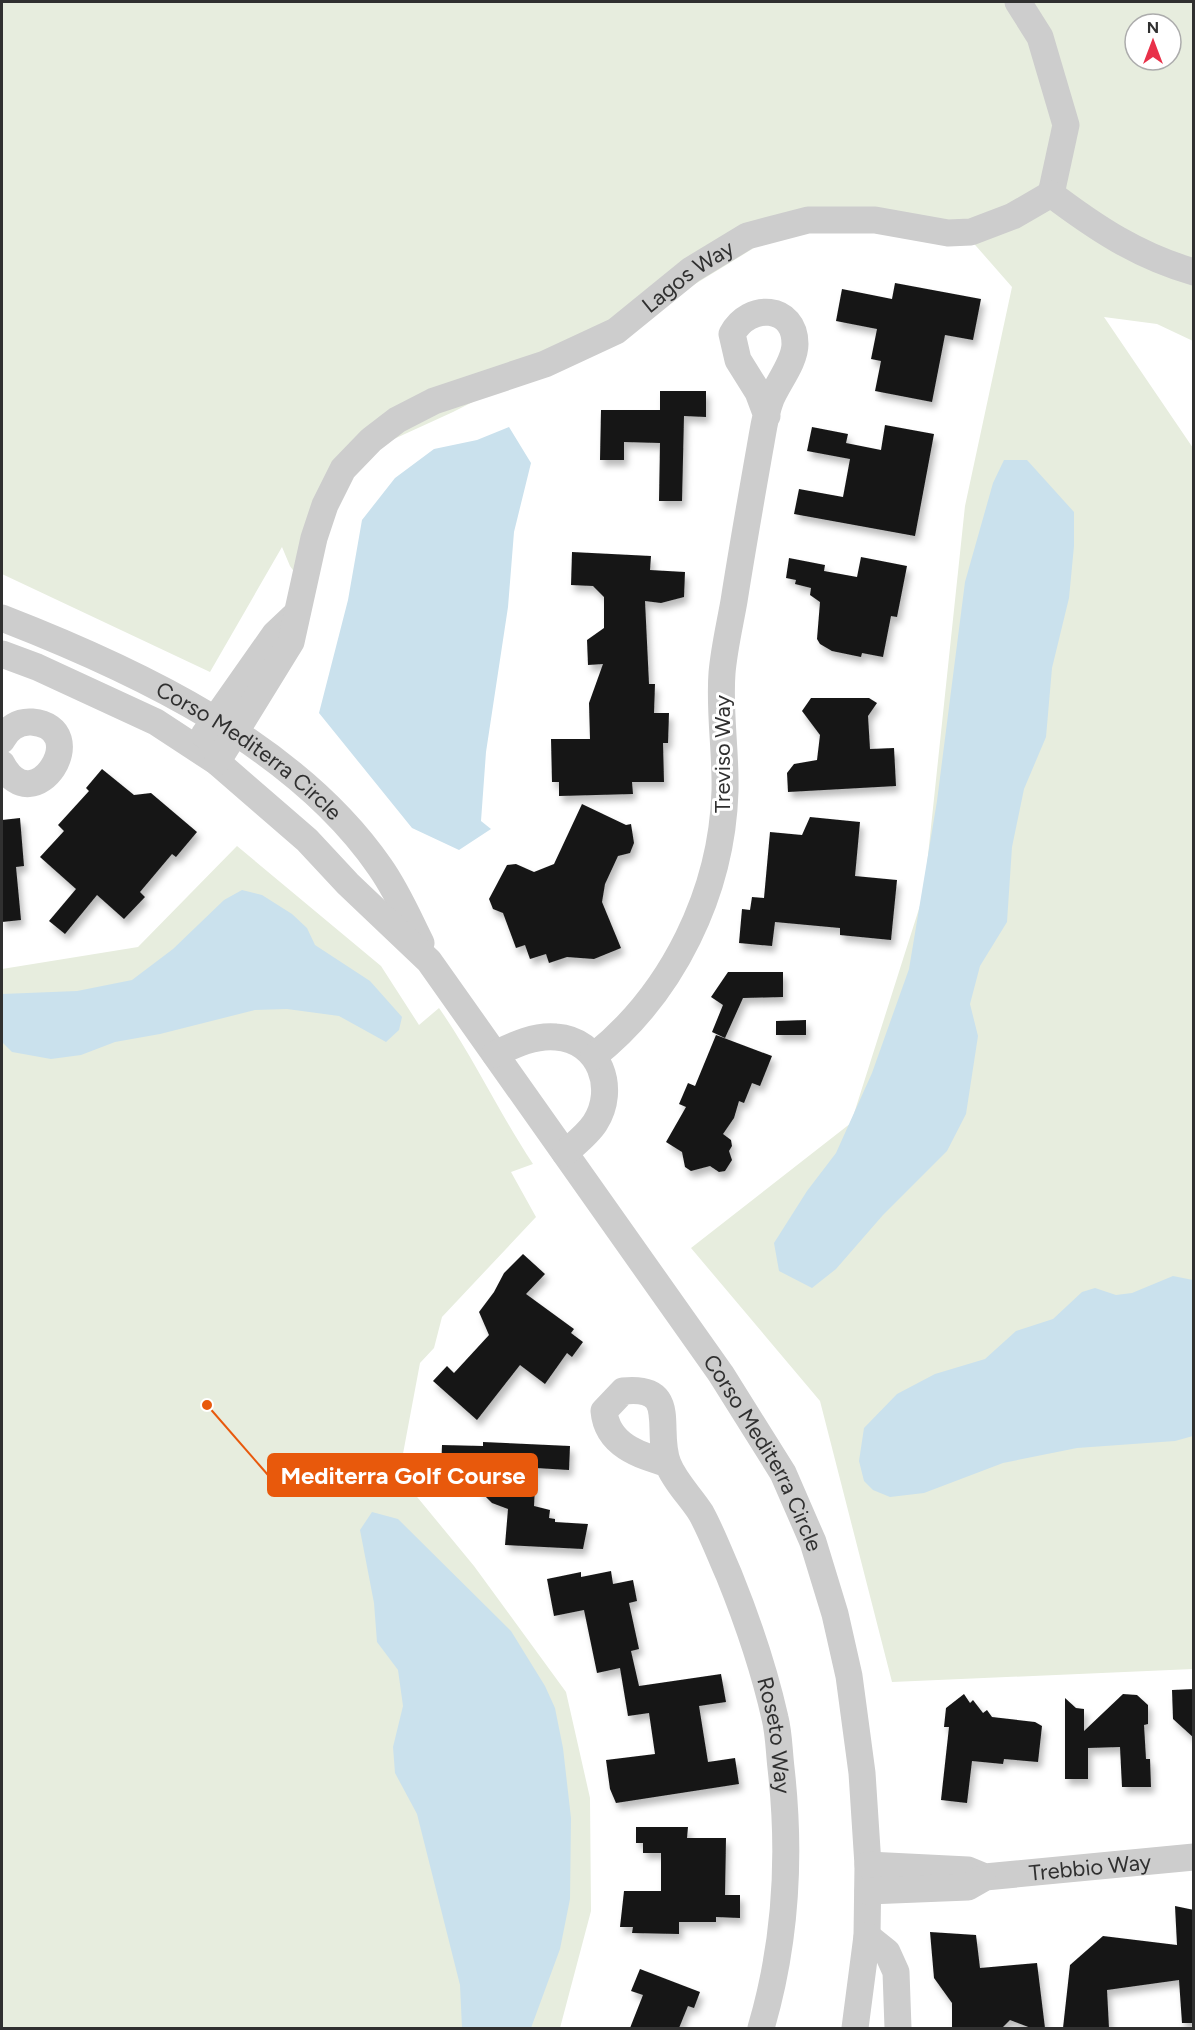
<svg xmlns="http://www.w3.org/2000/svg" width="1195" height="2030" viewBox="0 0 1195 2030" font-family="Figtree,sans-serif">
  <defs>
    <filter id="shadow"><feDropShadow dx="3.5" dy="6" stdDeviation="3" flood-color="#0004"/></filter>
  </defs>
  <rect width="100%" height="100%" fill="#fff"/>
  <!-- green -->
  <path fill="#e7edde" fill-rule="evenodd" d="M2 2H1193V341L1157 324 1104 317 1193 448V1669L892 1682 820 1401 691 1248 851 1123 924 893 965 506 1012 287 962 230 785 229 646 314 453 412 383 444 349 475 331 525 312 597 290 566 282 547 210 672 2 574ZM1135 24H1171V60H1135Z
    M237 846 381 966 419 1025 439 1008C474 1058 499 1113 533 1164L511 1172 536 1217 442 1317 434 1348 420 1363 399 1475 474 1566 566 1692 590 1798 591 1911 560 2028H2V969L138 947Z"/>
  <!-- water -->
  <path fill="#cae1ed" d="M509 427 531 463 514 532 508 607 486 752 481 821 491 829 459 850 412 828 319 713 348 600 362 520 395 478 434 449 477 440Z
    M1004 460H1027L1074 512V546L1069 598 1052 668 1046 737 1024 789 1012 847 1007 922 980 966 970 1004 978 1036 966 1114 947 1151 883 1215 836 1269 812 1288 779 1271 774 1243 807 1191 836 1153 872 1073 909 969 937 801 965 582 993 483Z
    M242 890 262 895 292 914 307 928 315 945 370 981 402 1017 399 1030 386 1042 339 1016 287 1009 255 1010 160 1034 115 1042 81 1055 51 1059 12 1052 2 1042V994L77 991 132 980 173 949 224 900Z
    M1173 1276 1193 1280V1436L1175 1441 1077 1448 1003 1463 924 1493 890 1497 873 1490 864 1481 859 1461 864 1428 897 1394 935 1374 985 1359 1016 1331 1053 1319 1082 1292 1095 1288 1116 1295 1132 1293Z
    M372 1512 398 1519 511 1631 545 1686 555 1708 563 1748 571 1818 570 1899 560 1949 531 2028H462L460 1985 417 1814 395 1773 393 1747 403 1706 398 1670 377 1642 374 1603 360 1530Z"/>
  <!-- building -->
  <path fill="#171717" filter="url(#shadow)" d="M895 283 981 299 973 340 945 335 932 402 875 391 881 361 871 359 877 329 836 321 842 289 892 299Z
    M660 391H706V417L684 416 682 501H659L660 443 624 442V460H600L601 410H660Z
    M885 425 934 434 915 536 794 514 799 489 843 497 850 459 807 451 812 427 848 434 846 443 881 450Z
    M572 552 651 556 650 570 685 572 684 597 661 603 645 601 649 684H655L654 713H669L668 743H663L664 782H632L633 794 559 796V782H552L551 739H590L589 703 603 664 588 665 587 640 604 628V597L593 586 571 585Z
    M861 557 907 566 897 617 891 616 883 657 862 653 861 657 832 651 820 644 817 639 820 602 810 595 811 588 795 584 796 580 786 578 789 558 825 565 824 571 857 577Z
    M811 698H869L877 703 868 716 870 749 894 748 896 786 788 792 787 773 794 764 817 760 820 735 802 711Z
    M102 769 134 795 151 793 197 832 176 857 172 854 140 892 145 897 124 919 97 895 65 934 49 921 76 889 40 857 64 831 58 825 89 791 86 788Z
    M582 804 626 825 631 824 634 843 630 853 618 856 605 884 602 902 621 948 594 959 567 957 549 963 546 954 530 959 525 945 516 948 503 913 493 909 489 899 507 865 516 864 534 872 554 864Z
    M810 817 860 822 855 876 897 880 891 940 840 935V928L775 922 772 946 739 943 742 909 750 910 752 897 764 898 770 832 802 835Z
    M20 818 24 866 16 867 21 920 2 922V820Z
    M728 972H783V997L743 998 725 1038 712 1032 723 1005 711 997Z
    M806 1020V1035H776V1021Z
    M716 1035 772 1056 760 1086 752 1083 744 1103 739 1101 734 1118 723 1134 731 1140 732 1146 729 1151 732 1160 725 1171 719 1172 710 1166 691 1171 685 1167 682 1152 666 1142 686 1107 679 1104 688 1083 695 1086Z
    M523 1254 545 1274 526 1294 574 1329 571 1333 583 1342 572 1357 567 1353 545 1384 520 1365 477 1420 433 1381 447 1366 454 1373 489 1335 479 1312 494 1292 504 1273Z
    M483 1442 570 1446 569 1470 536 1468 534 1506 550 1510 549 1518 555 1519V1522L588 1524 583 1549 505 1545 508 1509 492 1503 480 1491 482 1456 452 1488 441 1472 442 1445 483 1446Z
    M611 1571 613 1584 633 1580 637 1601 629 1603 639 1649 631 1651 639 1686 721 1674 726 1702 699 1706 708 1762 735 1758 739 1784 616 1803 610 1789 606 1760 655 1754 649 1713 628 1716 620 1668 597 1673 584 1610 554 1616 547 1579 581 1572V1577Z
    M1194 1689V1738L1173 1719 1172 1690Z
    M964 1694 970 1703 973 1700 983 1713 987 1710 992 1717 1035 1722 1042 1726 1038 1762 1004 1759 1003 1764 972 1761 967 1803 941 1800 949 1727H944L946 1708Z
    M1123 1694 1137 1695 1148 1705V1724L1144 1725 1146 1759H1150L1151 1787H1122L1120 1747 1088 1748V1779H1065V1698L1076 1708 1084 1709V1731Z
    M636 1827H688L687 1838H726L725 1895H740V1918L716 1917V1922H679V1934L632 1933 633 1927H620L624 1891H661V1853H643V1843H636Z
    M1175 1906 1194 1910V2023H1182L1179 1980 1107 1990 1109 2028H1063L1070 1965 1103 1936 1177 1945Z
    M930 1932 976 1935 980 1968 1037 1963 1045 2028H1031L1010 2020 1002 2028H952V2003L934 1978Z
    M640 1969 700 1992 694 2008 688 2006 679 2028H630L643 1995 631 1991Z"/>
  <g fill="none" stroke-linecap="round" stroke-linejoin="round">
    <!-- minor -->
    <g stroke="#cdcdcd" stroke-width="27">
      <path d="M1018 2 1040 37 1066 125 1051 194"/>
      <path id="s1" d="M2 618C136 670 296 745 380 867 397 891 408 917 421 943"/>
      <path id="s2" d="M2 654 37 667 156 722 217 762 307 840 348 884 429 961 721 1374 783 1473 813 1542 835 1614 849 1676 862 1773 868 1865 867 1936 855 2028"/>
      <path d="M204 735 275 634 293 617"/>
      <path d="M2 740C8 728 18 721 32 722 95 728 34 824 2 764"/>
      <path id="s3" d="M217 762 291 642 314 538 325 505 343 469 371 440 397 420 434 401 545 364 616 331 691 270 747 236 808 220H875L948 233 971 232 1013 216 1051 194C1096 228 1138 256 1194 272"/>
      <path d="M495 1054C514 1045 534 1035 556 1037 600 1040 617 1089 595 1123 588 1134 575 1144 565 1153"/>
      <path d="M594 1056C673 993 722 892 725 791 726 751 719 712 722 673 724 649 730 624 734 601 742 550 751 499 760 448 763 432 765 414 771 399 778 382 795 362 795 344 795 305 749 302 732 334L738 360 758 392 767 416"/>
      <path id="s4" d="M668 1464C639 1455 607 1445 604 1411L623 1391C681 1385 654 1430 668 1464 675 1482 691 1497 701 1513 712 1533 720 1555 729 1575 748 1622 764 1669 775 1718 779 1734 779 1751 781 1768 791 1856 786 1943 761 2028"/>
      <path id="s5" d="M868 1865 968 1870 985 1877 1194 1857"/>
      <path d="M868 1891 968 1887 982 1879"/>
      <path d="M867 1936 887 1952 896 1972 898 2028"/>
    </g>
  </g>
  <g text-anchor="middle" stroke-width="6" stroke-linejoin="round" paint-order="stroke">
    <!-- street labels -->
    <g font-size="22" fill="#303030" stroke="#fff">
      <text dy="8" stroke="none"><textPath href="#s3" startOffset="723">Lagos Way</textPath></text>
      <text dy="8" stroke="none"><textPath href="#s1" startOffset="282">Corso Mediterra Circle</textPath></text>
      <text transform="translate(722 754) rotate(-90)" y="8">Treviso Way</text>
      <text dy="8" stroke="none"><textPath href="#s2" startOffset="1128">Corso Mediterra Circle</textPath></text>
      <text dy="8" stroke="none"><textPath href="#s4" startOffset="514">Roseto Way</textPath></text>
      <text dy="8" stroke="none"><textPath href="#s5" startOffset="224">Trebbio Way</textPath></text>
    </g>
  </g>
  <!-- callouts -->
  <path fill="none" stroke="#e8590c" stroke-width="2" d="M207 1405L268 1475"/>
  <circle fill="#e8590c" stroke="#fff" stroke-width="2" cx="207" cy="1405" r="6"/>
  <rect fill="#e8590c" stroke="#e8590c" stroke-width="2" x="268" y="1454" width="269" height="42" rx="6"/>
  <g font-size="24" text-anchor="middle" font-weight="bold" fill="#fff">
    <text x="403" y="1484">Mediterra Golf Course</text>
  </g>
  <!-- border -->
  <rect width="1195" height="2030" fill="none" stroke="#303030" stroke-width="6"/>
  <!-- north arrow -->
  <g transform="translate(1153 42)"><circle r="28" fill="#ffffff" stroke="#acacac" stroke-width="1.5"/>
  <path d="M0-4.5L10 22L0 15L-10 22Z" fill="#e83149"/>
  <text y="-9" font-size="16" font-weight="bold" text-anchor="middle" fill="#303030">N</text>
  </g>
</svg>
